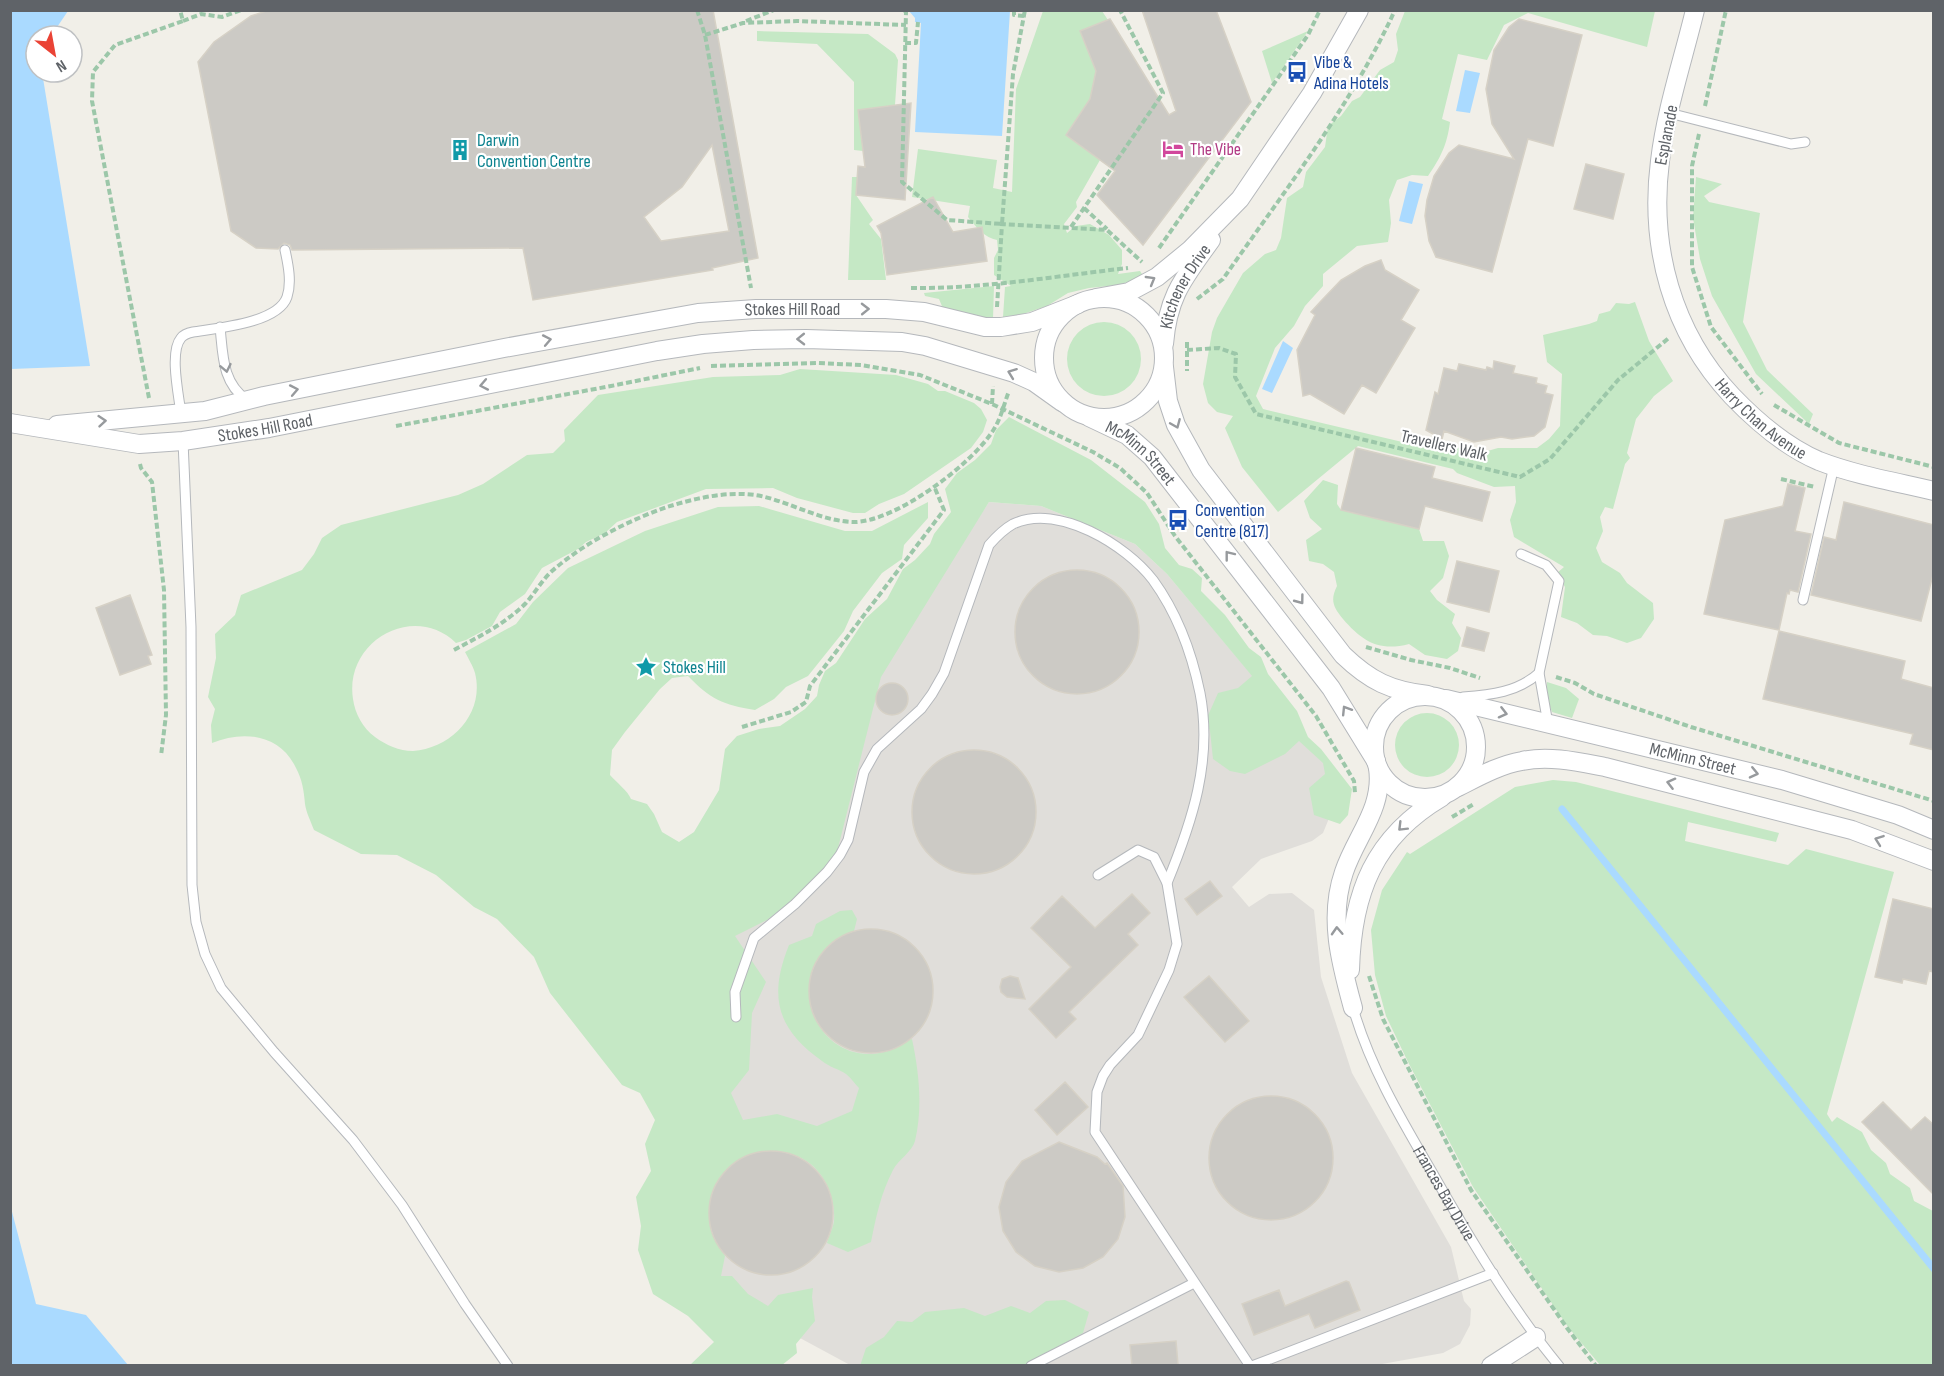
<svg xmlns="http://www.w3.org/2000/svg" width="1944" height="1376" viewBox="0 0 1944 1376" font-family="'Sofia Sans Condensed',sans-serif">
  <rect width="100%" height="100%" fill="#f1efe8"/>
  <!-- industrial -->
  <path fill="#e0deda" d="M989 502 1041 506 1135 544 1167 574 1343 784 1323 833 1312 841 1261 859 1232 887 1249 907 1269 894 1292 893 1314 910 1321 977 1352 1073 1451 1247 1464 1301 1471 1309 1470 1325 1460 1344 1443 1353 1371 1366 850 1365 659 1262 730 932 873 679Z"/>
  <!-- green -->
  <path fill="#c5e8c5" d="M1043 11H1102L1108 20 1080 31 1096 71 1090 99 1066 135 1100 160 1076 202 1077 207 1064 224 1067 233 1076 226 1090 224 1109 235 1122 250V264L1118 274 1140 271 1144 277 1118 285 1089 288 1068 293 1047 306 1023 314 1003 317 1005 287 1011 286 994 275V258L998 250 997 240C985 238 976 227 968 217L970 206 912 197 918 149 997 160 993 188 1012 192 1016 89Z
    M1405 11H1655L1647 47 1528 13 1504 25 1487 60 1458 54 1442 119 1450 122C1447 145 1441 157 1428 176L1412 175 1397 180 1389 200 1391 223 1388 242 1357 246 1323 274V286L1305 306 1294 326 1275 348 1256 396 1263 409 1432 449 1436 440 1462 449 1484 452 1498 448H1537L1549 439 1560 426 1562 374 1547 362 1543 335 1589 324 1597 321 1599 314 1610 311 1616 303 1629 304 1635 302 1649 341 1673 381 1654 396 1636 419 1627 453 1630 458 1625 464 1613 509 1605 507 1600 517 1603 531 1596 548 1602 562 1620 573 1627 583 1653 603 1654 619 1641 638 1627 643 1607 636 1593 635 1577 623 1561 617 1565 587 1557 573 1564 567 1514 537 1510 520 1516 502 1515 486 1494 487 1457 473 1453 469 1358 446 1278 512 1242 467 1225 428 1233 416 1217 412 1208 403 1203 384 1212 332 1217 318 1243 273 1265 254 1276 250 1281 238 1287 198 1303 187 1306 172 1325 147 1328 126 1341 116 1352 101 1360 97 1380 70 1394 62 1398 50 1396 34Z
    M757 31 868 34 895 54 898 60 893 135 888 106 858 110 863 151 854 150V82L817 44 757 41Z
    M1308 31 1272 83 1262 51Z
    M852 177H858L856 195 873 220 869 224 881 239 886 280H848Z
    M1696 177 1722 184 1704 196 1709 202 1760 213 1743 322 1767 370 1813 414 1809 424 1756 374 1712 296 1700 259 1693 218Z
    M994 286 993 319 944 311 939 299 925 296 924 293Z
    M1067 359a37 37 0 1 1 74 0a37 37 0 1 1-74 0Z
    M800 369 896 375 928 384 938 391H945L974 403 981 409 987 420 983 432 971 448 904 494 879 504 865 513H853L797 498 773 488 706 489 617 522 605 533 586 542 578 549 542 568 525 594 500 612 492 626 466 640 456 643C414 602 344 641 353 699 355 714 363 728 375 737 386 745 399 751 413 751 452 748 485 713 475 673 473 666 468 658 465 652L516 624 533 602 568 568 645 531 718 507 759 506 845 531H872L928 502V518L904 545 902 559 882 573 853 611 844 631 808 676 786 687 774 699 755 710C723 705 710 699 688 676L672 678 660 689 625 732 612 750 610 775C616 782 628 791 631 799L647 804 654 814 662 832 679 842 694 832 719 790 725 749 737 736 759 729 780 726 805 709 817 696 819 685 825 671 836 663 865 619 887 599 903 569 915 560 930 544 934 534 951 512 945 489 957 473 975 460 991 444 996 430 1009 417 1091 460 1145 502 1159 524 1165 548 1179 565 1192 569 1202 578 1201 591 1225 615 1249 648 1261 657 1268 674 1297 711 1308 737 1321 749 1352 789 1348 815 1340 824 1314 815 1309 788 1325 774 1323 763 1299 741 1285 754 1245 774 1230 771 1213 759 1210 731 1206 720 1218 693 1238 688 1252 676 1167 574 1135 544 1041 506 989 502 881 677 836 856 809 887 767 920 735 936 766 982 752 1013 749 1070 731 1093 743 1120 777 1114 817 1126 852 1111 859 1088C855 1084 851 1078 846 1074 839 1069 829 1067 822 1061 777 1029 768 997 789 945L812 936 816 924 840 911 852 910 857 919 854 931C847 935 836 938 830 944 780 992 827 1073 891 1050 898 1048 905 1042 912 1039 919 1072 923 1107 915 1141 912 1152 898 1160 893 1170 881 1193 876 1217 871 1242L848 1252 827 1243C829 1236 833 1228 834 1221 835 1208 832 1196 827 1185 801 1132 725 1145 711 1200 708 1211 708 1225 713 1236 716 1243 721 1249 725 1256L721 1276H732L748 1294 768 1306 778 1295 813 1288 812 1297 815 1321 796 1344 797 1353 782 1365H690L714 1342 688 1316 653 1294 638 1250 641 1226 636 1197 651 1171 645 1144 655 1120 640 1093 622 1085 550 993 534 957 497 919 474 907 436 875 397 855 361 854 314 830C311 822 306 812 305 804 304 791 302 779 296 768 280 734 243 730 212 743L211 725 215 709 208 697 216 658 215 634 235 615 241 595 302 570 314 554 322 538 341 525 458 495 483 484 527 455 553 453 565 441 564 430 598 395 713 377 780 375Z
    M1323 480 1338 485 1337 504 1341 510 1419 529 1423 541H1444L1449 556 1443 578 1430 591 1437 600 1455 614 1452 623 1461 638 1458 651 1447 659 1425 655 1409 644C1379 652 1362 641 1343 619 1333 607 1330 600 1337 586L1334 572 1323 564 1309 561 1306 540 1322 529 1310 518 1304 501Z
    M1547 682 1566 688 1579 699 1572 718 1552 712 1546 696Z
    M1395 745a32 32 0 1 1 64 0a32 32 0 1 1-64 0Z
    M1553 780 1576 782 1779 833 1776 842 1688 822 1685 841 1788 865 1806 849 1894 872 1827 1114 1832 1122 1837 1117 1862 1132 1871 1150 1886 1163 1890 1174 1910 1188 1914 1201 1933 1211V1365H1600L1568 1327 1473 1187 1408 1062 1386 1016 1375 975 1371 930 1382 890 1407 852 1410 854 1515 787Z
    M1065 1300 1089 1312 1083 1333 1024 1365 860 1366 866 1348 884 1337 897 1321 912 1322 925 1312 964 1308 985 1316 1011 1306 1030 1313 1046 1301Z"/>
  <!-- water -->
  <path fill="#aadaff" d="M10 11H68L51 36H36V72H42L90 366 11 369Z
    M909 11H1010L1002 136 915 132 921 23 915 22V18Z
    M1465 70 1480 73 1470 113 1456 111Z
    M1409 181 1423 184 1412 224 1399 221Z
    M1283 341 1293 348 1272 393 1262 389Z
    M10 1204 36 1304 86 1315 128 1365H11Z"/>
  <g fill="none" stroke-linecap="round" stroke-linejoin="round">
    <!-- stream -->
    <path stroke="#aadaff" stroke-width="7" d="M1562 809 1934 1269"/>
  </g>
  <!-- building -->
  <path fill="#cccac5" stroke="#d6d1c6" stroke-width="1.5" fill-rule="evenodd" d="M269 10H713L758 258 712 268 713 270 533 300 523 248 292 250 290 245 284 243 278 249 256 248 231 231 198 62 214 42 251 16ZM712 145 729 231 661 241 644 217 682 187Z
    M1142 10H1216L1251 102 1143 245 1097 195 1115 171 1066 135 1090 99 1096 71 1080 31 1110 19 1169 115 1176 111Z
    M1519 19 1582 35 1553 146 1528 139 1492 272 1436 257 1429 241 1425 216 1427 200 1434 176 1449 153 1459 145 1514 159 1492 124 1486 89 1494 50 1509 27Z
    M911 103 905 200 856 195 858 166 865 167 858 110Z
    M1586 164 1624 174 1613 219 1574 209Z
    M933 197 953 232 982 227 987 261 887 275 881 233 877 226Z
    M1381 260 1385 270 1419 290 1401 320 1415 328 1376 393 1362 385 1344 414 1310 394 1303 396 1297 350 1315 315 1311 312 1321 301 1341 280 1365 266Z
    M1494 361 1515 366 1513 373 1537 378 1536 383 1547 386 1545 393 1553 395 1545 427 1534 436 1512 439 1501 437 1474 442 1444 431 1442 439 1426 430 1435 392 1438 394 1444 368 1457 371 1459 364 1486 370 1487 367 1493 369Z
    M1356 448 1435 467 1432 478 1490 492 1482 521 1425 506 1419 529 1341 510Z
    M1788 484 1805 488 1795 531 1811 534 1798 592 1790 590 1789 594 1787 593 1779 630 1704 614 1725 520 1783 506Z
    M1844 502 1934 525V571L1921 621 1811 595 1824 537 1836 540Z
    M1457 561 1499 571 1489 612 1447 602Z
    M1015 632a62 62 0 1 1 124 0a62 62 0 1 1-124 0Z
    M130 595 152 655 148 656 151 664 120 675 96 608Z
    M1467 627 1489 633 1484 651 1462 646Z
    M1779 631 1905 661 1901 679 1934 688V750L1910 744 1913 734 1763 699Z
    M876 699a16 16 0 1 1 32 0a16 16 0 1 1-32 0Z
    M912 812a62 62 0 1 1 124 0a62 62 0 1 1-124 0Z
    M1210 881 1222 896 1197 915 1185 899Z
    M1132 894 1150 913 1128 934 1138 945 1069 1012 1076 1019 1056 1038 1029 1009 1071 967 1031 928 1062 896 1095 928Z
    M1893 899 1934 909V972L1929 971 1926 984 1903 979 1902 983 1875 977Z
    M809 991a62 62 0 1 1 124 0a62 62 0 1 1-124 0Z
    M1010 976 1018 978 1025 999 1007 997 1001 992 1000 987 1002 979Z
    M1209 976 1249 1021 1225 1042 1184 997Z
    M1065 1082 1088 1107 1057 1135 1035 1110Z
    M1209 1158a62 62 0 1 1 124 0a62 62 0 1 1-124 0Z
    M1883 1102 1911 1130 1925 1117 1934 1125V1195L1862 1122Z
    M1059 1142 1097 1157 1105 1164 1107 1163 1123 1186 1125 1217 1118 1239 1103 1257 1083 1268 1059 1272 1035 1266 1016 1252 1003 1231 999 1207 1006 1182 1022 1161Z
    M709 1213a62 62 0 1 1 124 0a62 62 0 1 1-124 0Z
    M1346 1281 1349 1282 1360 1310 1315 1328 1309 1314 1254 1335 1242 1304 1279 1290 1285 1306Z
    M1176 1341 1178 1365H1132L1130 1345Z"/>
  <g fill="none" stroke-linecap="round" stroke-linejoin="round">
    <defs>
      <g id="service">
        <path d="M1669 113 1791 144 1805 142"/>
        <path d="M220 327C223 355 222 383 247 400"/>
        <path d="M181 414C179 396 169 352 181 338 184 334 188 333 193 332 218 328 278 323 287 297 292 282 288 264 285 250"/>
        <path d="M183 441 191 627 192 885 196 922 205 954 221 988 274 1052 353 1140 402 1205 465 1304 508 1366"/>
        <path d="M1521 554 1546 565 1559 581 1539 673 1548 724"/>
        <path d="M1803 600 1834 466"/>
        <path d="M1463 697C1491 695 1518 692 1539 673"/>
        <path d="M1098 875 1138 850 1154 857 1167 883 1177 944 1169 970 1138 1035 1110 1065 1103 1076 1097 1092 1095 1132 1250 1366"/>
        <path id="s1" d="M1353 1008C1370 1067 1401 1119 1432 1172 1470 1239 1510 1306 1559 1366"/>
        <path d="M736 1017 735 992 754 938 795 904 827 872 840 855 848 840 864 772 877 749 921 709 932 694 944 673 989 545C996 537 1004 529 1013 524 1058 503 1126 545 1153 580 1177 613 1192 654 1200 693 1213 760 1192 822 1167 883"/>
        <path d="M1031 1366 1194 1283"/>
        <path d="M1252 1366 1493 1273"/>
      </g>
      <g id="minor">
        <path id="s2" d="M1695 10C1683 60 1666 110 1660 161 1649 247 1672 332 1732 396 1756 421 1786 447 1819 461 1855 475 1896 482 1934 491"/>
        <circle cx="1104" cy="358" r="60"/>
        <path d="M1096 298 1129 292 1157 277 1190 250 1240 199 1312 93 1359 10"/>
        <path id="s3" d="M1164 344C1168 295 1184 278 1211 240"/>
        <path d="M1164 367 1168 401 1176 425 1201 470 1343 655C1370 681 1391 691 1428 695"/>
        <path id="s4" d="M1089 417 1127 435 1152 457 1331 688 1376 761"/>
        <path id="s5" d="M10 423 139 444 183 441 269 428 657 351 703 344 753 340 806 339 902 342 925 346 1014 373 1034 382 1062 402"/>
        <path id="s6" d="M57 425 205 411 264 396 504 348 698 313 756 309H886L924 312 985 327H1001L1032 322 1078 304"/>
        <circle cx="1425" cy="747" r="51"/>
        <path id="s7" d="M1446 699 1782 780 1898 815 1934 830"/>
        <path d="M1458 787C1478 777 1499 765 1522 761 1549 755 1579 762 1605 767L1852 830 1934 861"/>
        <path d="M1350 970C1352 893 1374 837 1442 797"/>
        <path d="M1353 1008C1341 964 1328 918 1344 872 1356 836 1384 808 1378 768"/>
        <path d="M1491 1366 1536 1337"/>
      </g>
    </defs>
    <!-- service casing -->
    <use href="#service" stroke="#b5b8bc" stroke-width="11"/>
    <!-- minor casing -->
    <use href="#minor" stroke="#b5b8bc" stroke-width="20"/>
    <!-- path -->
    <path stroke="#9cc7a9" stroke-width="4" stroke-dasharray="6 3" stroke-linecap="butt" d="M697 10 705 35 751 288
      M904 10 906 12 902 182 947 220 1002 224 1013 74 1025 10
      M1014 10V15L1024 16
      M183 21 201 14 222 17 241 10
      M746 21 774 10
      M705 35 743 23 797 21 906 25
      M905 43H916L918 22
      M1705 106 1726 10
      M1699 134 1692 166V267L1711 327 1762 394
      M1084 208 1107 229
      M1071 227 1163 93 1120 10
      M1159 248 1308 35 1320 10
      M911 288C983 289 1056 276 1128 268
      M1197 299 1223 279C1283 193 1351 106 1395 10
      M997 307 1002 224 1107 230 1142 262
      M1187 342V371
      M1187 350 1219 348 1236 354 1235 377 1256 414 1520 477 1550 459 1618 380 1670 337
      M711 366 818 363 861 365 920 375 992 404 1093 452 1120 468 1147 493 1175 536 1316 716 1354 781 1355 793
      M149 398 92 101 93 72 115 45 183 21 180 10
      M992 404 993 386
      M1774 405 1839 443 1934 467
      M396 426 611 386 700 368
      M140 464 141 468 152 482 164 590 166 715 161 756
      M1781 479 1815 487
      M1366 647 1411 660 1450 668 1480 678
      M454 650C480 636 505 624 526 603 535 593 542 580 552 571 584 543 627 521 667 507 696 498 730 490 761 496 792 503 821 521 853 522 894 523 973 464 994 429 1001 418 1004 404 1009 391
      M1556 677 1575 683 1594 694 1691 727 1934 801
      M742 727 791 712 806 702 810 686 944 510 934 486
      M1452 817 1474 804
      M1369 976 1383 1019 1471 1190 1567 1328 1596 1366"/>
    <!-- service -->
    <use href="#service" stroke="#fff" stroke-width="9"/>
    <!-- minor -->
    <use href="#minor" stroke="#fff" stroke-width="18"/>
  </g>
  <!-- one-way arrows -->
  <defs><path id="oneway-chevron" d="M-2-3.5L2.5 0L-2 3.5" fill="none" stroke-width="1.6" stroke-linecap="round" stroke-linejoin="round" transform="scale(1.5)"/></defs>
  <g stroke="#979a9d">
    <use href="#oneway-chevron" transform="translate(1151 280) rotate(-30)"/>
    <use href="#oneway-chevron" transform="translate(865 309) rotate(-1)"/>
    <use href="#oneway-chevron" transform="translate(801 339) rotate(179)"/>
    <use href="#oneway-chevron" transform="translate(547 340) rotate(-11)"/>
    <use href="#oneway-chevron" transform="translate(226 368) rotate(78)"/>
    <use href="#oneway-chevron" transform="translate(1012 373) rotate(-159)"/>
    <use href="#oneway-chevron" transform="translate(484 385) rotate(169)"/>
    <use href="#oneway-chevron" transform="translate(294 390) rotate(-11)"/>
    <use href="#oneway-chevron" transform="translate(102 421) rotate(-5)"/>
    <use href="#oneway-chevron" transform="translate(1176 424) rotate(67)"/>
    <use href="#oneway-chevron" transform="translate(1229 555) rotate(-128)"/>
    <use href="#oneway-chevron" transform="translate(1300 600) rotate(53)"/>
    <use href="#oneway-chevron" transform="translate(1346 710) rotate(-122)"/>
    <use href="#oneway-chevron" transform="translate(1503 713) rotate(14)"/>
    <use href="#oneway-chevron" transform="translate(1754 773) rotate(13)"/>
    <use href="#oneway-chevron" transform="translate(1671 783) rotate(-166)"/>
    <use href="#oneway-chevron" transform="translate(1402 827) rotate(135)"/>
    <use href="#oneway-chevron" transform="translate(1879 840) rotate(-160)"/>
    <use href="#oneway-chevron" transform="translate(1337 931) rotate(-93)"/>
  </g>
  <!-- icons -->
  <defs>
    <symbol id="bus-bare" viewBox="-9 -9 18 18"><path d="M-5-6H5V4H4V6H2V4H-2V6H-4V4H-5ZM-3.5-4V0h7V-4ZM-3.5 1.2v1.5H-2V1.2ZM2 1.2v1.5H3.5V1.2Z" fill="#1a4fb4" stroke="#fff" stroke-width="2.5" paint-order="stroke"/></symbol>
    <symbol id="hotel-bare" viewBox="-9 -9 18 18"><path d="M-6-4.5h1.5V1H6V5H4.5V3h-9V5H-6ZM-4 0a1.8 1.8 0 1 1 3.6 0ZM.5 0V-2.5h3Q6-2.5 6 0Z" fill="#d1479c" stroke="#fff" stroke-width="2.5" paint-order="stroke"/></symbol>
    <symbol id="building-bare" viewBox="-9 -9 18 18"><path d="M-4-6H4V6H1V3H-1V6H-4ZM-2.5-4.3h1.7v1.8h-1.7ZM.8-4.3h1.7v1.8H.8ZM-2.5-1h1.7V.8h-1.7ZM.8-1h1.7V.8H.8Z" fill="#0f9aa8" stroke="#fff" stroke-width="2.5" paint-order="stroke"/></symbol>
    <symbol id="sight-bare" viewBox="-9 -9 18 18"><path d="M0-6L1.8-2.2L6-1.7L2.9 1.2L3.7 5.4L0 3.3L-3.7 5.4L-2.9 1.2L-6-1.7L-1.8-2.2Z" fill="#0f9aa8" stroke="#fff" stroke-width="2.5" paint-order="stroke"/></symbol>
  </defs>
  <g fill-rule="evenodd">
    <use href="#bus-bare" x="1282" y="57" width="30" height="30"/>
    <use href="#hotel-bare" x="1158" y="134" width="30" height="30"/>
    <use href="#building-bare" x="445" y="135" width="30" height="30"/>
    <use href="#bus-bare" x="1163" y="505" width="30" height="30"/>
    <use href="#sight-bare" x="631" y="652" width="30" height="30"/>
  </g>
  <g text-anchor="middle" stroke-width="4.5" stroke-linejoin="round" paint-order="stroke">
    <!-- transit labels -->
    <g font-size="18" fill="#164399" stroke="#fff" text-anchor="start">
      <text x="1314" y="68">Vibe &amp;<tspan x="1314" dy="21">Adina Hotels</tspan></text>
      <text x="1195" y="516">Convention<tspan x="1195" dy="21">Centre (817)</tspan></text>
    </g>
    <!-- street labels -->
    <g font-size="18" fill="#5f6368" stroke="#fff">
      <text transform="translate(1666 135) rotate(-79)" y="6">Esplanade</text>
      <text dy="6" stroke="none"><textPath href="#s3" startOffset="62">Kitchener Drive</textPath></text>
      <text dy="6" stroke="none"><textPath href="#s6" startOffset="746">Stokes Hill Road</textPath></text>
      <text dy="6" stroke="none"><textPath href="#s2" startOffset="446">Harry Chan Avenue</textPath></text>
      <text dy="6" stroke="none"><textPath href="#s5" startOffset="258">Stokes Hill Road</textPath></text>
      <text transform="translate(1444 445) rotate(13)" y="6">Travellers Walk</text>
      <text dy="6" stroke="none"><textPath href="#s4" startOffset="64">McMinn Street</textPath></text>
      <text dy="6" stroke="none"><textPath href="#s7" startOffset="254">McMinn Street</textPath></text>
      <text dy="6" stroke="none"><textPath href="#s1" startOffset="207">Frances Bay Drive</textPath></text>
    </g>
    <!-- culture labels -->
    <g font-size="18" fill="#0d838f" stroke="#fff" text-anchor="start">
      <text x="477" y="146">Darwin<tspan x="477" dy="21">Convention Centre</tspan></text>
      <text x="663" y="673">Stokes Hill</text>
    </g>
    <!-- hotel labels -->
    <g font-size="18" fill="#b23c85" stroke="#fff" text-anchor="start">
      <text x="1190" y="155">The Vibe</text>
    </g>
  </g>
  <!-- border -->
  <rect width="1944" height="1376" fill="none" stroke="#5f6368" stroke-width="24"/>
  <!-- north arrow -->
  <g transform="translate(54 54) rotate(149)"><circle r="28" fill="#ffffff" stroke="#bfc1c3" stroke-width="1.5"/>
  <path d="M0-4.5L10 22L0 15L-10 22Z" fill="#ea4335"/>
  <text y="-9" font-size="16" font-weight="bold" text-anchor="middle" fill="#5f6368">N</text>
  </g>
</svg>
